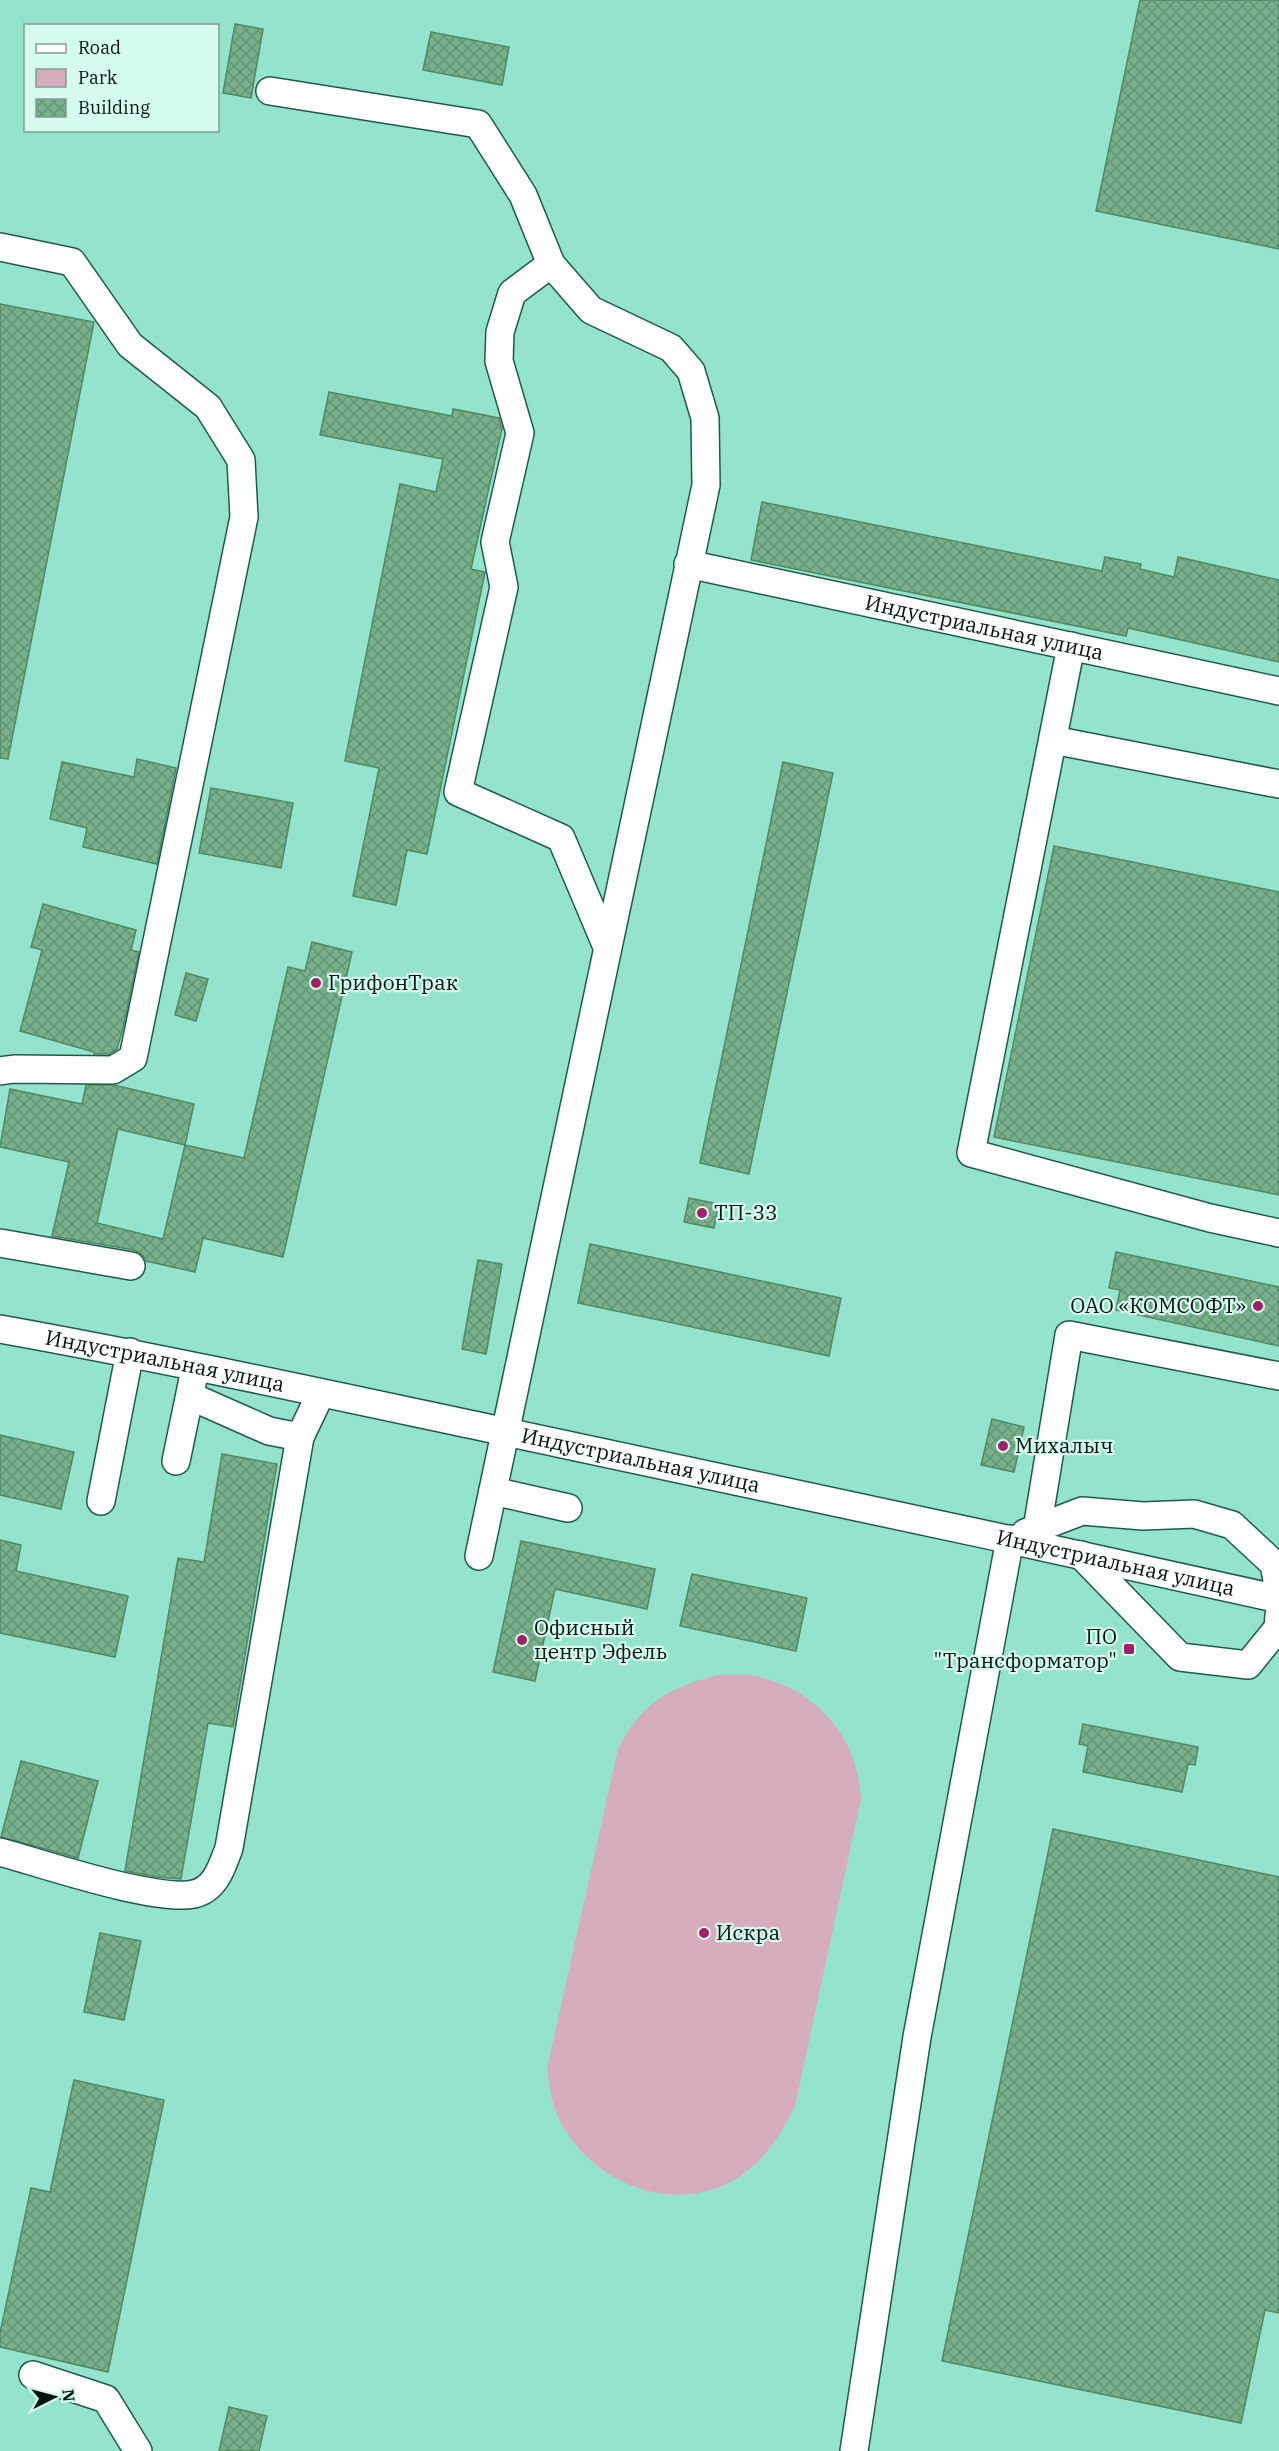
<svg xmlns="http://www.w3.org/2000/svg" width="1279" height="2451" viewBox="0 0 1279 2451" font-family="'IBM Plex Serif',serif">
  <defs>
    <pattern id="building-cross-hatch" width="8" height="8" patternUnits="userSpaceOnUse" patternTransform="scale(1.5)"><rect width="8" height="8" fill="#77b08a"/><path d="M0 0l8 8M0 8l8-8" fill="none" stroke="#659676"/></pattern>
  </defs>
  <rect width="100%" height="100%" fill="#94e4cd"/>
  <!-- green -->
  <path fill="#d5adbc" d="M718 1675C733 1675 750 1673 764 1678 821 1694 858 1740 861 1799L795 2106C783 2131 768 2155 746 2172 683 2220 594 2187 560 2121 552 2106 549 2085 547 2068L618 1749C641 1703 670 1687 718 1675Z"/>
  <!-- building -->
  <path fill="url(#building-cross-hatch)" stroke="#508a65" stroke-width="1.5" fill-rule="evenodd" d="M1140 0H1279V249L1096 211Z
    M235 24 263 29 251 98 223 93Z
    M431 32 509 47 502 85 423 70Z
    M0 304 94 322 8 759 0 758Z
    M329 392 452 416 453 409 499 418 502 429 471 569 485 572 427 854 407 850 396 905 353 896 379 768 345 761 400 484 436 492 443 459 320 435Z
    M762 502 1102 571 1105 557 1141 564 1140 569 1174 577 1178 557 1279 580V662L1128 628 1126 636 751 560Z
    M137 759 176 768 157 864 83 847 87 828 50 819 62 762 134 777Z
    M783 762 833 773 749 1174 700 1163Z
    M211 788 293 803 281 868 199 853Z
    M1054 846 1279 892V1195L994 1137Z
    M43 904 136 930 131 950 139 952 123 1028 117 1049 109 1054H94V1052L20 1031 42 950 31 947Z
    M312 942 352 952 283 1257 203 1238 195 1272 146 1261 142 1254 134 1250 52 1236 69 1162 0 1147 10 1089 82 1104 86 1085H114L194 1104 185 1145 244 1158 288 967 305 971ZM118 1129 185 1145 163 1239 97 1223Z
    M186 973 208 979 196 1021 175 1015Z
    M689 1198 719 1204 714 1228 684 1222Z
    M590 1244 841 1298 829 1356 578 1303Z
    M1116 1252 1279 1287V1346L1116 1310 1120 1290 1109 1288Z
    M478 1260 502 1264 486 1354 462 1349Z
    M992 1419 1024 1427 1014 1472 981 1465Z
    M0 1435 74 1452 61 1509 0 1495Z
    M222 1454 277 1464 233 1727 208 1723 181 1879 156 1877 125 1871 178 1558 204 1562Z
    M0 1540 21 1545 16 1571 128 1596 115 1657 0 1633Z
    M521 1541 655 1569 647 1609 555 1589 535 1681 493 1672Z
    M692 1574 807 1598 796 1651 680 1626Z
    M1083 1724 1198 1747 1195 1765 1188 1764 1182 1792 1083 1772 1088 1746 1079 1744Z
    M21 1761 98 1781 78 1858 1 1837Z
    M1053 1829 1279 1877V2313L1265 2310 1241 2423 942 2361Z
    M100 1933 141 1941 124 2020 84 2012Z
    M74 2080 164 2100 108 2372 0 2347V2333L31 2188 50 2192Z
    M229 2407 267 2416 259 2451H219Z"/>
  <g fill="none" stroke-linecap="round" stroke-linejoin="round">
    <defs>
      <g id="minor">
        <path d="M270 91 478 124 523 195 551 264 591 310 671 348 691 371 705 418 706 485 479 1556"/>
        <path d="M0 247 72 262 130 345 208 407 241 460 244 517 133 1058 113 1070 14 1069 0 1071"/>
        <path d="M551 264 512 293 500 332 499 361 520 433 495 542 504 587 458 792 561 838 607 947"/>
        <path id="s1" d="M688 564 1279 691"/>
        <path d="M1071 646 971 1153 1210 1218 1279 1233"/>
        <path d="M1053 740 1279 784"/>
        <path d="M0 1243 131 1266"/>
        <path id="s2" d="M0 1329C162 1358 322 1393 483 1427 749 1483 1014 1540 1279 1599"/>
        <path d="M190 1396 269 1431 300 1437"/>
        <path d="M176 1461 193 1379"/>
        <path d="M493 1491 568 1508"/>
        <path d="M101 1501 130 1352"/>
        <path d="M1037 1529 1069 1335 1279 1376"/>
        <path d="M1025 1533 1082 1511 1143 1516 1194 1514 1232 1525 1274 1564 1279 1591"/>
        <path d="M1081 1555 1180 1657 1248 1665 1278 1628 1279 1615"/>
        <path d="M0 1852C44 1864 155 1902 194 1894 216 1889 222 1866 229 1848L300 1437 321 1393"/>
        <path d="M33 2375 106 2399 138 2451"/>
        <path d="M854 2451 917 2037 1010 1539"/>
      </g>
    </defs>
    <!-- minor casing -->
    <use href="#minor" stroke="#1d5b4c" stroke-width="30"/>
    <!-- minor -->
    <use href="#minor" stroke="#fff" stroke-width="27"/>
  </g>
  <!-- markers -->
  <g fill="#a51d65" stroke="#d6fcf0" stroke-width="2">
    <circle cx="316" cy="983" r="6"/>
    <circle cx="702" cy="1213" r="6"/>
    <circle cx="1258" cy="1306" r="6"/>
    <circle cx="1003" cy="1446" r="6"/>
    <circle cx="522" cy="1640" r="6"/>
    <rect x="1123" y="1643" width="12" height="12" rx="3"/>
    <circle cx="704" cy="1933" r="6"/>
  </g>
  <g text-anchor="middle" stroke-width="4.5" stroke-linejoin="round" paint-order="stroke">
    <!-- street labels -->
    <g font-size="21" fill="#00140e" stroke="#d6fcf0">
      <text dy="7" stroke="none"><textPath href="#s1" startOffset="303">Индустриальная улица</textPath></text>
      <text dy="7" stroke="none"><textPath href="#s2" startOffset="168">Индустриальная улица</textPath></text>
      <text dy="7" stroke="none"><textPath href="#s2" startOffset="654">Индустриальная улица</textPath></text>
      <text dy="7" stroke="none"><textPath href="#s2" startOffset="1140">Индустриальная улица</textPath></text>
    </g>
    <!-- poi labels -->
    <g font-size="21" fill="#00140e" stroke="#d6fcf0" text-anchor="start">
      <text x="328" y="990">ГрифонТрак</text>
      <text x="714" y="1220">ТП-33</text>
      <text x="1246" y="1313" text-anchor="end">ОАО «КОМСОФТ»</text>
      <text x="1015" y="1453">Михалыч</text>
      <text x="534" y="1635">Офисный<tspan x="534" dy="24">центр Эфель</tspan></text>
      <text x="1117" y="1644" text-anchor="end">ПО<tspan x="1117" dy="24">"Трансформатор"</tspan></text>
      <text x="716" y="1940">Искра</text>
    </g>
  </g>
  <!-- legend -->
  <rect x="24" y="24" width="195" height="108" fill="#d6fcf0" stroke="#809f96" stroke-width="1.5"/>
  <rect x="36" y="44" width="30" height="9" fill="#ffffff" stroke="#809f96" stroke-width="1.5"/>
  <text x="78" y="54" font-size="18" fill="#00140e">Road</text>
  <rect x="36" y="69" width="30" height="18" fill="#d5adbc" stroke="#809f96" stroke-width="1.5"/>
  <text x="78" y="84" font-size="18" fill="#00140e">Park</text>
  <rect x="36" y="99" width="30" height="18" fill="url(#building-cross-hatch)" stroke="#809f96" stroke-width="1.5"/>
  <text x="78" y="114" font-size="18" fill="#00140e">Building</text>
  <!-- north arrow -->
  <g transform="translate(54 2397) rotate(84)" stroke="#d6fcf0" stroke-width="4.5" paint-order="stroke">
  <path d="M0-4.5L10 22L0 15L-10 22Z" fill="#00140e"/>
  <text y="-9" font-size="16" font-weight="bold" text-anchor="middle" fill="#00140e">N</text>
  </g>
</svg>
